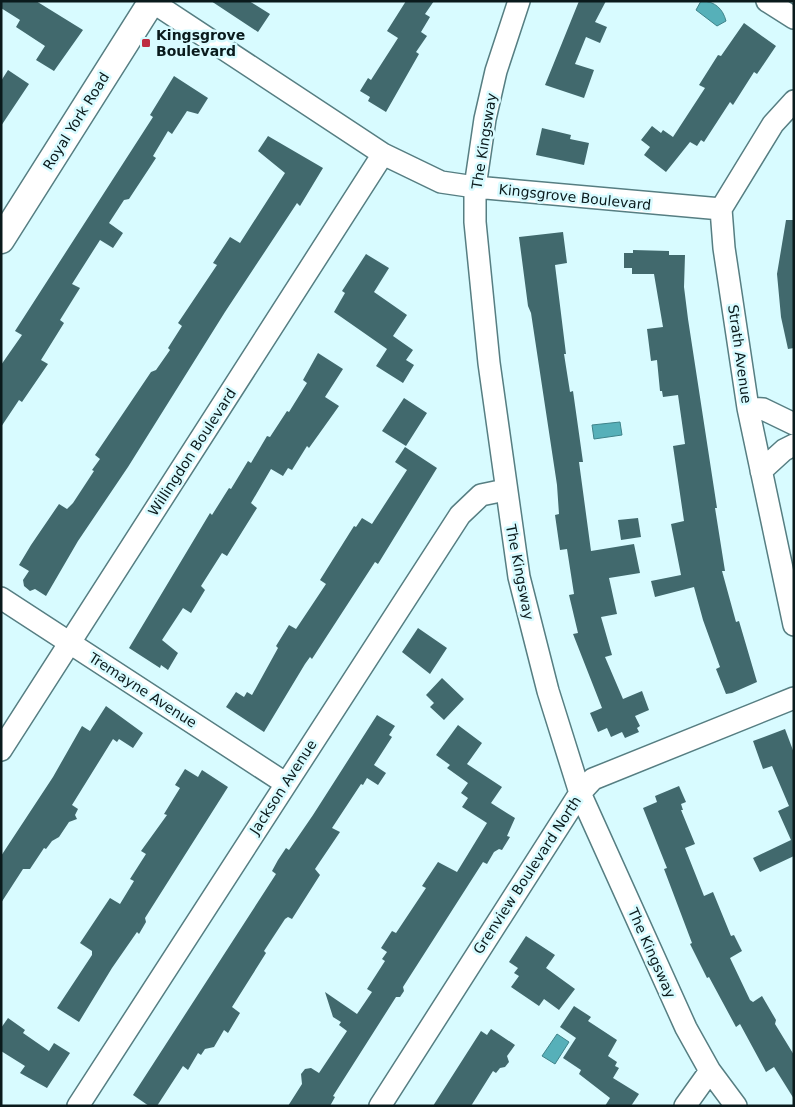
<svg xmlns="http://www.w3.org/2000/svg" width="795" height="1107" viewBox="0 0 795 1107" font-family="'DejaVu Sans',sans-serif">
  <rect width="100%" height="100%" fill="#d8fbff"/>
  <!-- water -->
  <path fill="#56b0b9" stroke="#3f838a" d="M701 1C715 1 723 9 726 21L717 26 696 10Z
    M620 422 622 435 594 439 592 425Z
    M557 1034 569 1042 555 1064 542 1056Z"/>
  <!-- building -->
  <path fill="#41696d" d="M1 1H36L83 30 54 71 36 60 45 46 16 27 20 20 1 8Z
    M211 1H249L270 14 258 32Z
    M406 1H434L425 14 430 17 421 32 427 36 416 52 419 54 386 112 368 101 370 97 360 91 368 78 371 80 398 38 387 31Z
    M579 1H606L595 22 607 27 600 43 586 37 575 64 594 70 584 98 545 85Z
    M744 23 776 46 757 74 754 72 733 105 730 102 704 142 701 140 697 146 690 142 666 172 644 155 650 147 641 140 652 126 661 133 663 130 673 137 705 88 699 85 718 55 721 56Z
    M8 70 29 84 1 126V81Z
    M174 76 208 98 198 114 187 111 172 134 168 131 153 156 156 158 129 199 124 200 109 223 123 233 113 248 100 240 72 284 80 288 60 320 64 323 41 360 48 364 22 402 19 400 1 427V365L22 335 15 331 153 117 150 115Z
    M542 128 571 135 570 139 589 143 584 165 536 155Z
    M268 136 323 168 300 206 297 203 225 312 128 467 78 541 46 596 35 589 30 591 24 586 23 580 29 571 19 565 31 545 59 504 67 509 73 503 94 471 92 470 100 459 95 455 151 372 156 370 170 350 168 348 182 326 178 323 217 265 213 263 230 237 240 243 285 173 258 151Z
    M786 220H794V348L788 349 781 317 777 274Z
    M563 232 567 263 555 265 566 354H564L570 392 573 391 583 462H579L591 551 634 544 640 573 609 578 617 614 601 617 612 655 605 657 623 699 642 691 649 710 635 716 640 726 637 728 639 732 625 738 622 732 611 737 607 728 598 732 590 713 602 708 573 634 578 633 569 595 574 594 567 549 560 550 555 515 559 514 557 485 531 313 528 306 519 237Z
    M633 250 669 251V255H685L684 287 688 319 717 508H715L725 571H722L736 622 739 621 757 682 732 693 726 694 716 669 720 667 703 620 694 587 655 597 651 581 681 575 671 524 684 521 673 446 685 444 678 395 663 397 662 391H660L657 360 651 361 647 329 663 327 654 274H632V268H624V253H633Z
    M366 254 389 268 374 292 407 315 393 336 413 350 406 360 414 365 403 383 376 366 387 349 334 312 345 293 342 291Z
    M318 353 343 369 325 397 339 406 309 448 307 446 292 470 288 468 283 476 271 469 251 503 257 508 227 556 222 553 201 586 205 590 191 613 183 608 162 640 178 653 168 670 161 665 160 668 129 648 210 513 212 515 229 488 231 489 248 461 251 463 267 436 270 437 287 411 289 412 307 383 303 380Z
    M404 398 427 413 406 446 382 431Z
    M405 447 437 468 378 564 375 562 312 659 310 657 305 664 264 732 226 707 236 692 244 697 247 692 252 695 278 648 276 646 289 625 296 629 326 584 320 580 354 526 356 527 362 518 372 524 407 470 395 462Z
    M638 518 641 537 621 540 618 520Z
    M418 628 447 648 430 674 402 652Z
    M442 678 464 699 444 720 430 707 434 703 426 695Z
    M106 706 143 733 133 748 119 739 117 742 113 739 72 805 78 809 75 815 77 819 69 822 59 837 52 841 46 849 44 848 30 869H23L1 903V856L53 777 82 726 90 731Z
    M377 715 395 726 389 735 392 737 374 765 386 773 378 785 367 778 363 785 361 784 332 828 340 832 315 869 320 875 292 919 288 917 285 919 264 951 266 953 232 1007 240 1013 228 1033 224 1030 214 1047 205 1049 201 1055 198 1053 188 1070 183 1066 157 1106H149L133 1095 276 874 272 871 278 860 286 848 289 850 313 815Z
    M458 725 482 743 467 764 502 787 491 803 515 818 507 836 510 837 502 850 499 849 494 852 487 864 483 862 403 987 404 991 400 997H396L333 1096 335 1097 330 1106H288L302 1084 301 1074 305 1069 311 1068 319 1073 347 1031 339 1025 341 1022 333 1017 325 992 357 1014 372 992 367 989 385 961 382 959 387 952 381 948 392 931 396 933 426 888 422 886 438 862 457 872 487 823 462 807 468 798 461 793 468 783 447 768 450 765 436 755Z
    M785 729 794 753V856L760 872 753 858 791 840 778 811 789 806 772 766 763 769 753 741Z
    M185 769 198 777 202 770 228 787 145 918 146 922 139 934 137 932 112 968 79 1022 57 1008 92 955V951L80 943 110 898 120 904 134 881 130 879 146 854 141 851 167 815 164 814 180 788 175 785Z
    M679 786 686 802 681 804 683 810H681L695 844 685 848 704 896 713 892 731 936 734 935 742 951 730 958 750 1000 753 1002 762 996 776 1020 775 1024 794 1055V1099L774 1067 766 1072 740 1024 736 1027 709 977 707 978 690 944 692 943 664 869 667 868 643 808 657 802 655 796Z
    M526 936 555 955 546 968 575 989 559 1010 544 999 539 1006 511 987 519 976 514 973 518 968 509 962Z
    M574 1006 591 1017 588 1021 617 1040 608 1056 617 1062 615 1066 619 1068 613 1078 639 1094 631 1106H605L610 1098 579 1074 581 1070 563 1058 576 1038 560 1027Z
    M8 1018 25 1030 23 1033 49 1051 54 1043 70 1053 47 1088 20 1073 25 1066 1 1051V1028Z
    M491 1029 515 1045 507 1056 509 1062 505 1067 500 1068 496 1073 493 1071 471 1106H433L481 1031 487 1035Z"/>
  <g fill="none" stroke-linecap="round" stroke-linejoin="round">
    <defs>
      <path id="minor" d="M151 1 383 154 441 182 475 187 721 209
        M519 1 496 71 485 119 475 187V222L489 363 519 577 548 691 580 793 686 1028 710 1071 736 1106
        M767 1 794 18
        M794 101 773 124 721 209 724 248 748 408 794 625
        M748 408 763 409 794 424
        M761 471 784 450 794 445
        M1 598 285 783
        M1 750 383 154
        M78 1106 460 515 481 495 505 490
        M380 1106 580 793 593 779 794 698
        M685 1106 710 1071"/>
      <path id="major" d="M1 240 152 1"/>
    </defs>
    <!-- minor casing -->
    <use href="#minor" stroke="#567e82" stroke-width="24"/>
    <!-- major casing -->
    <use href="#major" stroke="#567e82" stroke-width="29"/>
    <!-- minor -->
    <use href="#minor" stroke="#fff" stroke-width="21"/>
    <!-- major -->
    <use href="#major" stroke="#fff" stroke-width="26"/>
  </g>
  <!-- markers -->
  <rect fill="#bd2c41" stroke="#d8fbff" stroke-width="2" x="141" y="38" width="10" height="10" rx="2.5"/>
  <g text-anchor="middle" stroke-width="5" stroke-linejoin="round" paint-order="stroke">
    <!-- poi labels -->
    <g font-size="14" font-weight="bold" fill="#0a1a1c" stroke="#d8fbff" text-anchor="start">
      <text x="156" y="40">Kingsgrove<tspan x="156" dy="16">Boulevard</tspan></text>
    </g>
    <!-- street labels -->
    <g font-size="14" fill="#0a1a1c" stroke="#d8fbff">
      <text transform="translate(76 121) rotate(-58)" y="5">Royal York Road</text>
      <text transform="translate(484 141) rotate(-81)" y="5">The Kingsway</text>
      <text transform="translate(575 197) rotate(6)" y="5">Kingsgrove Boulevard</text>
      <text transform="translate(740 354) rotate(82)" y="5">Strath Avenue</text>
      <text transform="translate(192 452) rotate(-57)" y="5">Willingdon Boulevard</text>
      <text transform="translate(520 572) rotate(79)" y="5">The Kingsway</text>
      <text transform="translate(143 690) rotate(33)" y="5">Tremayne Avenue</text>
      <text transform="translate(283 787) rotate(-57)" y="5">Jackson Avenue</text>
      <text transform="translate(527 875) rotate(-57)" y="5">Grenview Boulevard North</text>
      <text transform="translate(652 953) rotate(66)" y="5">The Kingsway</text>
    </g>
  </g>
  <!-- border -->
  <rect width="795" height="1107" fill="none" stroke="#0a1a1c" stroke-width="5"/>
</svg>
